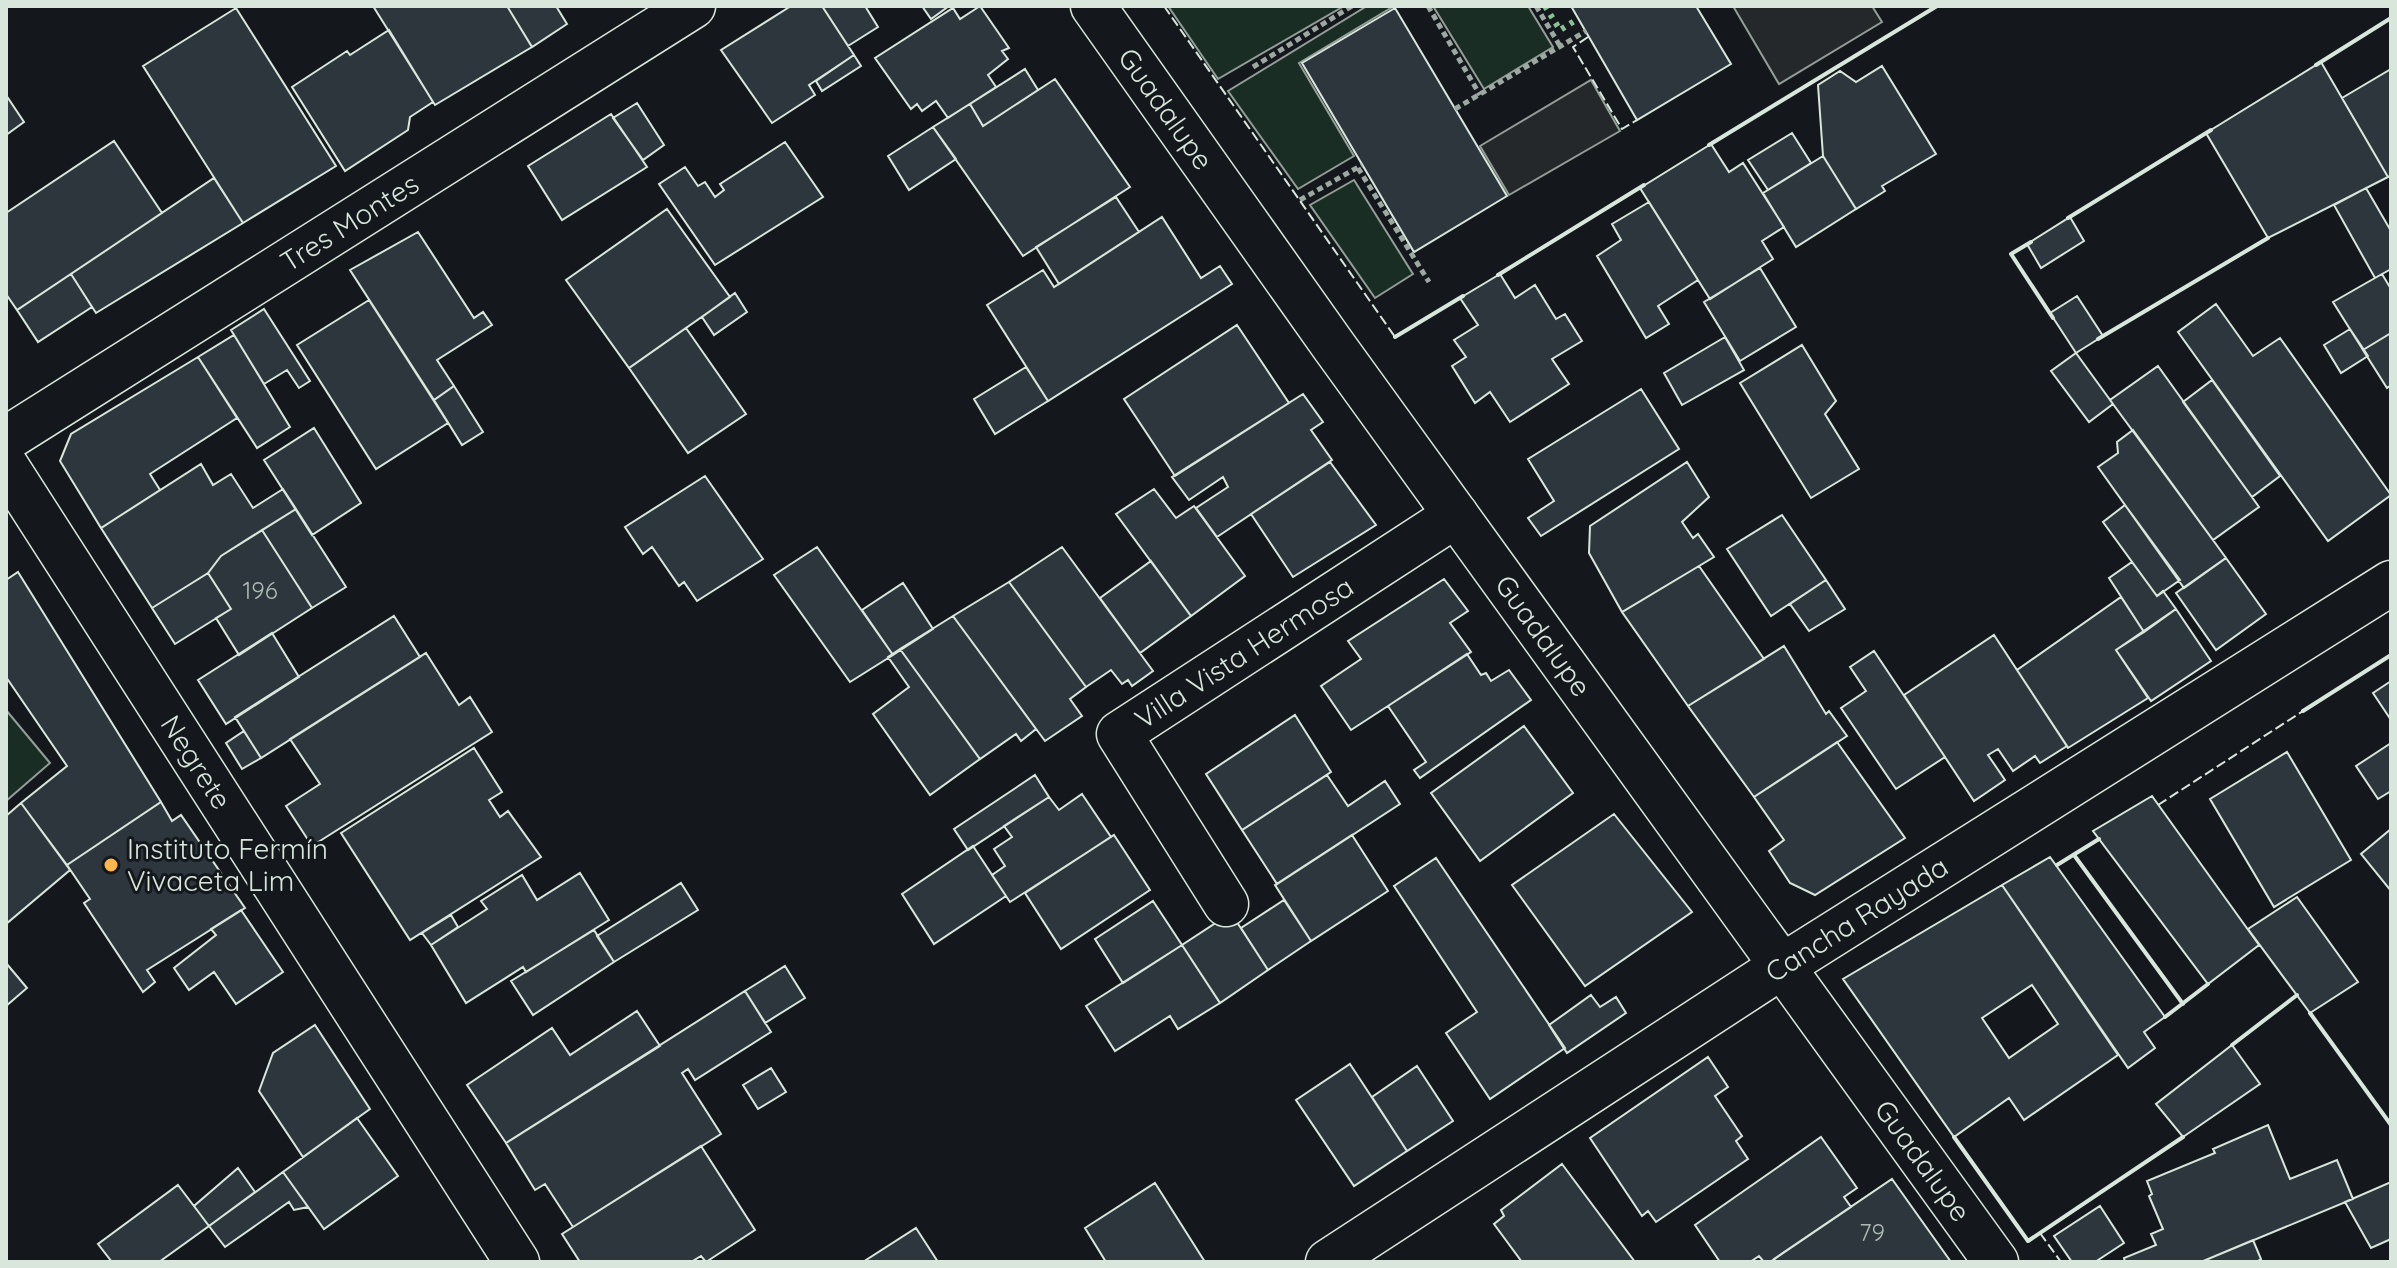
<svg xmlns="http://www.w3.org/2000/svg" width="2397" height="1268" viewBox="0 0 2397 1268" font-family="Quicksand,sans-serif">
  <rect width="100%" height="100%" fill="#14181c"/>
  <!-- green -->
  <path fill="#1a2d24" stroke="#939e99" stroke-width="2" d="M1168 6H1344L1218 79Z
    M1367 6H1394L1299 63 1354 156 1298 189 1228 91Z
    M1433 6H1528L1553 47 1484 89Z
    M1354 180 1413 274 1375 298 1310 205Z
    M6 710 50 763 6 801Z"/>
  <!-- parking -->
  <path fill="#24282b" stroke="#939e99" stroke-width="2" d="M1733 6H1872L1882 22 1779 84Z
    M1591 80 1620 131 1509 195 1480 146Z"/>
  <!-- building -->
  <path fill="#2c363c" stroke="#d8e6dc" stroke-width="2" fill-rule="evenodd" d="M373 6H507L532 47 435 105Z
    M507 6H556L567 24 532 47Z
    M791 6H822L854 55 809 85 815 95 772 123 721 50Z
    M822 6H865L878 27 848 46Z
    M922 6H949L931 19Z
    M980 6 1009 48 1002 51 1008 59 988 75 996 87 948 118 936 101 922 111 917 104 911 109 875 58 953 8 960 19Z
    M1571 6H1696L1731 64 1637 120Z
    M236 8 336 166 243 223 143 66Z
    M1395 8 1507 196 1414 252 1302 63Z
    M389 30 433 102 410 117 408 130 345 171 292 87 347 51 350 55Z
    M854 55 861 66 822 91 816 81Z
    M2321 62 2388 177 2268 238 2206 133Z
    M1882 66 1936 154 1882 186 1885 191 1856 209 1823 156 1818 85 1840 71 1856 82Z
    M1025 69 1038 90 983 126 970 104Z
    M2391 69V176L2388 177 2342 98Z
    M1055 79 1130 187 1023 256 933 127 970 104 983 126Z
    M6 95 24 122 6 135Z
    M637 103 664 145 643 160 613 118Z
    M611 114 647 167 562 220 528 166Z
    M933 127 956 159 909 190 888 156Z
    M1792 133 1811 163 1768 190 1748 160Z
    M114 141 162 213 17 310 6 294V213Z
    M785 142 823 197 715 265 659 184 685 167 698 186 705 182 715 197 724 190 720 184Z
    M1711 144 1729 172 1743 163 1784 227 1762 241 1773 259 1710 299 1640 188Z
    M1823 156 1856 209 1796 247 1763 193Z
    M214 178 243 223 96 313 71 274Z
    M2366 188 2391 231V269L2375 278 2334 205Z
    M1116 197 1139 232 1059 284 1036 247Z
    M1649 202 1698 280 1658 306 1669 324 1646 338 1597 256 1621 240 1612 224Z
    M667 209 730 297 629 368 566 280Z
    M1162 217 1201 278 1220 266 1232 284 1048 401 987 305 1043 270 1054 287Z
    M2070 217 2084 241 2041 268 2027 244Z
    M418 232 474 318 483 312 492 325 437 360 454 386 434 400 350 270Z
    M1760 268 1796 327 1740 361 1704 302Z
    M71 274 92 307 38 342 17 310Z
    M1500 274 1515 298 1535 285 1556 319 1565 314 1582 341 1552 359 1569 384 1510 422 1490 392 1475 403 1452 366 1466 357 1454 340 1478 325 1460 298Z
    M2382 274 2391 289V333L2363 350 2333 302Z
    M735 293 747 312 714 335 702 317Z
    M2077 296 2103 336 2076 353 2050 313Z
    M369 300 448 423 376 469 297 345Z
    M2216 304 2253 356 2280 338 2391 495 2328 541 2178 332Z
    M264 309 310 381 299 388 287 370 264 384 231 330Z
    M1237 325 1289 403 1175 476 1124 399Z
    M686 328 746 414 688 453 629 368Z
    M2350 329 2368 356 2341 373 2324 345Z
    M2391 333V385L2387 388 2363 350Z
    M234 335 290 427 257 448 198 357Z
    M1725 337 1744 370 1682 405 1664 373Z
    M1802 345 1836 401 1825 414 1859 469 1811 498 1740 383Z
    M2076 353 2113 404 2089 422 2051 371Z
    M198 357 237 418 150 474 160 490 101 528 60 461 71 434Z
    M2158 366 2259 507 2213 540 2110 400Z
    M1026 367 1048 401 995 434 974 399Z
    M2212 380 2280 476 2252 497 2183 402Z
    M454 386 483 432 462 445 434 400Z
    M1641 389 1679 449 1541 536 1528 518 1554 501 1528 459Z
    M1303 394 1323 422 1311 430 1332 460 1217 537 1196 508 1228 487 1223 477 1189 500 1172 477Z
    M314 428 361 503 312 535 264 460Z
    M2133 430 2226 558 2184 588 2098 467 2118 453 2117 442Z
    M1330 462 1376 525 1293 577 1251 514Z
    M1687 462 1709 497 1682 522 1693 538 1698 534 1714 557 1622 612 1589 553 1590 526Z
    M201 464 213 485 231 474 253 508 283 489 296 509 221 556 208 573 152 608 101 528Z
    M705 476 763 559 697 601 684 582 679 586 652 547 643 554 625 527Z
    M1154 489 1176 518 1194 506 1245 576 1191 616 1116 514Z
    M2125 505 2180 580 2157 596 2103 522Z
    M296 509 346 587 312 608 262 530Z
    M1782 515 1826 580 1771 616 1727 549Z
    M262 530 312 608 239 655 216 618 231 609 208 573 221 556Z
    M817 547 893 655 850 682 774 575Z
    M1062 547 1153 671 1132 686 1128 680 1122 684 1111 670 1086 687 1009 582Z
    M2226 558 2266 614 2216 650 2176 593Z
    M1151 561 1191 616 1140 653 1100 598Z
    M2132 562 2157 596 2163 591 2176 609 2144 632 2109 578Z
    M1699 566 1764 659 1688 706 1622 612Z
    M18 572 161 802 67 865 21 803 67 766 6 677V580Z
    M208 573 231 609 175 644 152 608Z
    M1444 579 1468 611 1450 623 1471 652 1351 730 1321 686 1361 659 1348 641Z
    M1826 580 1845 609 1809 631 1790 604Z
    M1009 582 1086 687 1070 699 1082 716 1045 741 953 616Z
    M903 583 933 629 893 655 862 610Z
    M2121 597 2144 632 2116 650 2148 698 2068 748 2017 670Z
    M2176 609 2211 661 2151 701 2116 650Z
    M394 616 420 657 261 758 235 717Z
    M953 616 1036 729 1021 741 1016 734 980 759 900 649Z
    M272 633 299 677 226 724 198 680Z
    M1994 635 2067 746 2040 763 2035 756 2013 771 1998 749 1988 755 2005 780 1974 801 1904 695Z
    M1784 646 1826 714 1829 711 1847 736 1754 797 1688 706Z
    M900 649 980 759 930 795 873 714 909 687 888 657Z
    M1874 651 1945 757 1896 789 1841 708 1866 691 1850 667Z
    M426 653 459 705 470 697 492 732 312 846 286 806 320 784 290 739Z
    M1467 654 1481 675 1486 673 1491 681 1509 670 1531 700 1420 778 1414 770 1426 762 1388 706Z
    M2391 681V720L2373 693Z
    M1295 715 1331 772 1242 830 1206 774Z
    M1524 726 1573 793 1480 861 1431 793Z
    M244 731 261 758 242 769 226 743Z
    M1837 742 1905 838 1815 895 1790 883 1769 851 1784 840 1754 797Z
    M2391 743V791L2378 799 2356 766Z
    M474 748 502 792 489 800 500 817 508 811 541 857 410 940 341 833Z
    M2287 752 2351 860 2274 907 2210 799Z
    M1035 775 1049 797 968 850 954 829Z
    M1327 775 1348 806 1385 781 1400 804 1277 884 1242 830Z
    M1082 794 1111 837 1010 902 992 875 1005 866 994 849 1012 837 1004 826 1049 797 1059 810Z
    M2152 796 2259 945 2208 984 2093 831Z
    M161 802 172 821 181 815 245 908 147 970 155 982 143 992 84 903 90 899 67 865Z
    M21 803 70 870 6 924V816Z
    M1614 814 1692 912 1585 986 1512 885Z
    M2391 829V891L2361 854Z
    M1114 835 1150 890 1061 949 1025 893Z
    M1352 835 1388 891 1311 941 1275 885Z
    M973 846 1006 896 934 944 902 894Z
    M2050 857 2165 1017 2144 1032 2155 1048 2128 1068 2002 885Z
    M1436 858 1565 1048 1490 1099 1446 1033 1477 1012 1394 886Z
    M580 873 609 920 526 972 523 967 466 1003 431 945 487 909 481 901 522 875 537 900Z
    M681 883 698 910 614 962 597 936Z
    M2002 885 2118 1055 2024 1120 2009 1098 1954 1137 1843 979ZM2032 985 2058 1024 2009 1058 1982 1018Z
    M2297 897 2358 982 2310 1013 2248 929Z
    M1284 900 1311 941 1268 970 1241 928Z
    M1153 901 1182 945 1123 983 1095 939Z
    M241 910 283 972 236 1004 214 972 189 990 174 968 216 935 211 929Z
    M1231 913 1268 970 1220 1003 1182 945Z
    M451 915 458 927 431 945 422 933Z
    M594 930 614 962 533 1015 511 981Z
    M1182 945 1220 1003 1178 1029 1170 1016 1115 1051 1086 1006Z
    M6 963 27 988 6 1006Z
    M785 966 805 998 765 1023 745 991Z
    M745 991 771 1032 695 1080 688 1069 682 1073 721 1134 573 1227 545 1184 535 1190 506 1143Z
    M1591 995 1600 1007 1616 997 1626 1013 1567 1053 1549 1025Z
    M637 1011 660 1046 506 1143 467 1085 552 1028 570 1055Z
    M315 1025 370 1109 303 1157 259 1091 273 1053Z
    M2232 1045 2260 1084 2183 1137 2156 1104Z
    M1708 1057 1728 1087 1715 1096 1742 1136 1736 1141 1748 1159 1656 1222 1648 1211 1642 1216 1590 1138Z
    M1350 1064 1407 1151 1354 1186 1296 1100Z
    M1417 1066 1453 1121 1407 1151 1372 1097Z
    M771 1068 786 1092 758 1109 743 1085Z
    M357 1118 398 1176 324 1229 283 1172Z
    M2268 1125 2290 1179 2337 1160 2353 1199 2201 1262H2125L2124 1258 2156 1245 2151 1234 2163 1229 2149 1196 2152 1194 2147 1181 2215 1153 2213 1149Z
    M1821 1137 1857 1188 1844 1197 1851 1207 1770 1262H1764L1759 1256 1750 1262H1720L1695 1225Z
    M701 1146 755 1230 706 1262 701 1256 691 1262H580L562 1234Z
    M1562 1164 1635 1262H1522L1494 1224 1504 1216 1501 1210Z
    M238 1168 255 1192 209 1226 194 1206Z
    M283 1172 308 1207 294 1210 289 1202 225 1247 209 1226Z
    M1892 1179 1951 1262H1776L1774 1259Z
    M2391 1182V1239L2371 1248 2345 1202Z
    M1155 1183 1205 1262H1106L1085 1228Z
    M178 1185 209 1226 159 1262H112L98 1244Z
    M2100 1206 2124 1243 2095 1262H2072L2054 1236Z
    M916 1228 938 1262H863Z
    M2253 1240 2261 1259 2256 1262H2201Z"/>
  <g fill="none" stroke-linecap="round" stroke-linejoin="round">
    <defs>
      <g id="street">
        <path id="s1" d="M1093 6 1333 345 1996 1262"/>
        <path id="s2" d="M1226 904 1119 734 1456 515"/>
      </g>
      <g id="secondary">
        <path id="s3" d="M6 439 693 6"/>
        <path id="s4" d="M6 466 517 1262"/>
        <path id="s5" d="M1328 1262 1784 965 2391 583"/>
      </g>
    </defs>
    <!-- street casing -->
    <use href="#street" stroke="#d8e6dc" stroke-width="47"/>
    <!-- secondary casing -->
    <use href="#secondary" stroke="#d8e6dc" stroke-width="47"/>
    <!-- path -->
    <path stroke="#9da8a2" stroke-width="5" stroke-dasharray="6 4" stroke-linecap="butt" d="M1428 6 1480 95
      M1536 6 1560 46
      M1253 67 1352 6
      M1455 109 1586 31
      M1358 168 1429 282
      M1300 200 1362 165"/>
    <!-- street -->
    <use href="#street" stroke="#14181c" stroke-width="44"/>
    <!-- secondary -->
    <use href="#secondary" stroke="#14181c" stroke-width="44"/>
    <!-- hedge -->
    <path stroke="#8ac095" stroke-width="6" stroke-dasharray="4 6" stroke-linecap="butt" d="M1545 6 1560 30 1576 20"/>
    <!-- fence -->
    <path stroke="#d8e6dc" stroke-width="2" stroke-dasharray="10 4" stroke-linecap="butt" d="M1164 6 1395 337
      M1588 37 1573 47 1622 129 1637 120
      M2158 805 2303 711
      M2040 1233 2061 1262"/>
    <!-- wall -->
    <path stroke="#d8e6dc" stroke-width="4" d="M2316 65 2391 18
      M1709 145 1937 6
      M2068 218 2211 130
      M2031 242 2011 254 2053 318
      M1498 275 1644 185
      M1395 337 1463 296
      M2098 339 2268 238
      M2303 711 2391 655
      M2074 855 2183 1004
      M2057 865 2099 839
      M2310 1013 2391 1125
      M2165 1017 2208 984
      M2232 1045 2297 995
      M1954 1137 2028 1241 2183 1137"/>
  </g>
  <!-- markers -->
  <circle fill="#ffb74d" stroke="#14181c" stroke-width="3" cx="111" cy="865" r="8"/>
  <g text-anchor="middle" stroke-width="6" stroke-linejoin="round" paint-order="stroke">
    <!-- number labels -->
    <g font-size="24" fill="#adbab4">
      <text x="260" y="599">196</text>
      <text x="1872" y="1241">79</text>
    </g>
    <!-- street labels -->
    <g font-size="28" fill="#d8e6dc" stroke="#14181c">
      <text dy="10" stroke="none"><textPath href="#s1" startOffset="126">Guadalupe</textPath></text>
      <text dy="10" stroke="none"><textPath href="#s3" startOffset="406">Tres Montes</textPath></text>
      <text dy="10" stroke="none"><textPath href="#s1" startOffset="774">Guadalupe</textPath></text>
      <text dy="10" stroke="none"><textPath href="#s2" startOffset="350">Villa Vista Hermosa</textPath></text>
      <text dy="10" stroke="none"><textPath href="#s4" startOffset="352">Negrete</textPath></text>
      <text dy="10" stroke="none"><textPath href="#s5" startOffset="630">Cancha Rayada</textPath></text>
      <text dy="10" stroke="none"><textPath href="#s1" startOffset="1422">Guadalupe</textPath></text>
    </g>
    <!-- poi labels -->
    <g font-size="28" fill="#d8e6dc" stroke="#14181c" text-anchor="start">
      <text x="127" y="859">Instituto Fermín<tspan x="127" dy="32">Vivaceta Lim</tspan></text>
    </g>
  </g>
  <!-- border -->
  <rect width="2397" height="1268" fill="none" stroke="#d8e6dc" stroke-width="16"/>
</svg>
